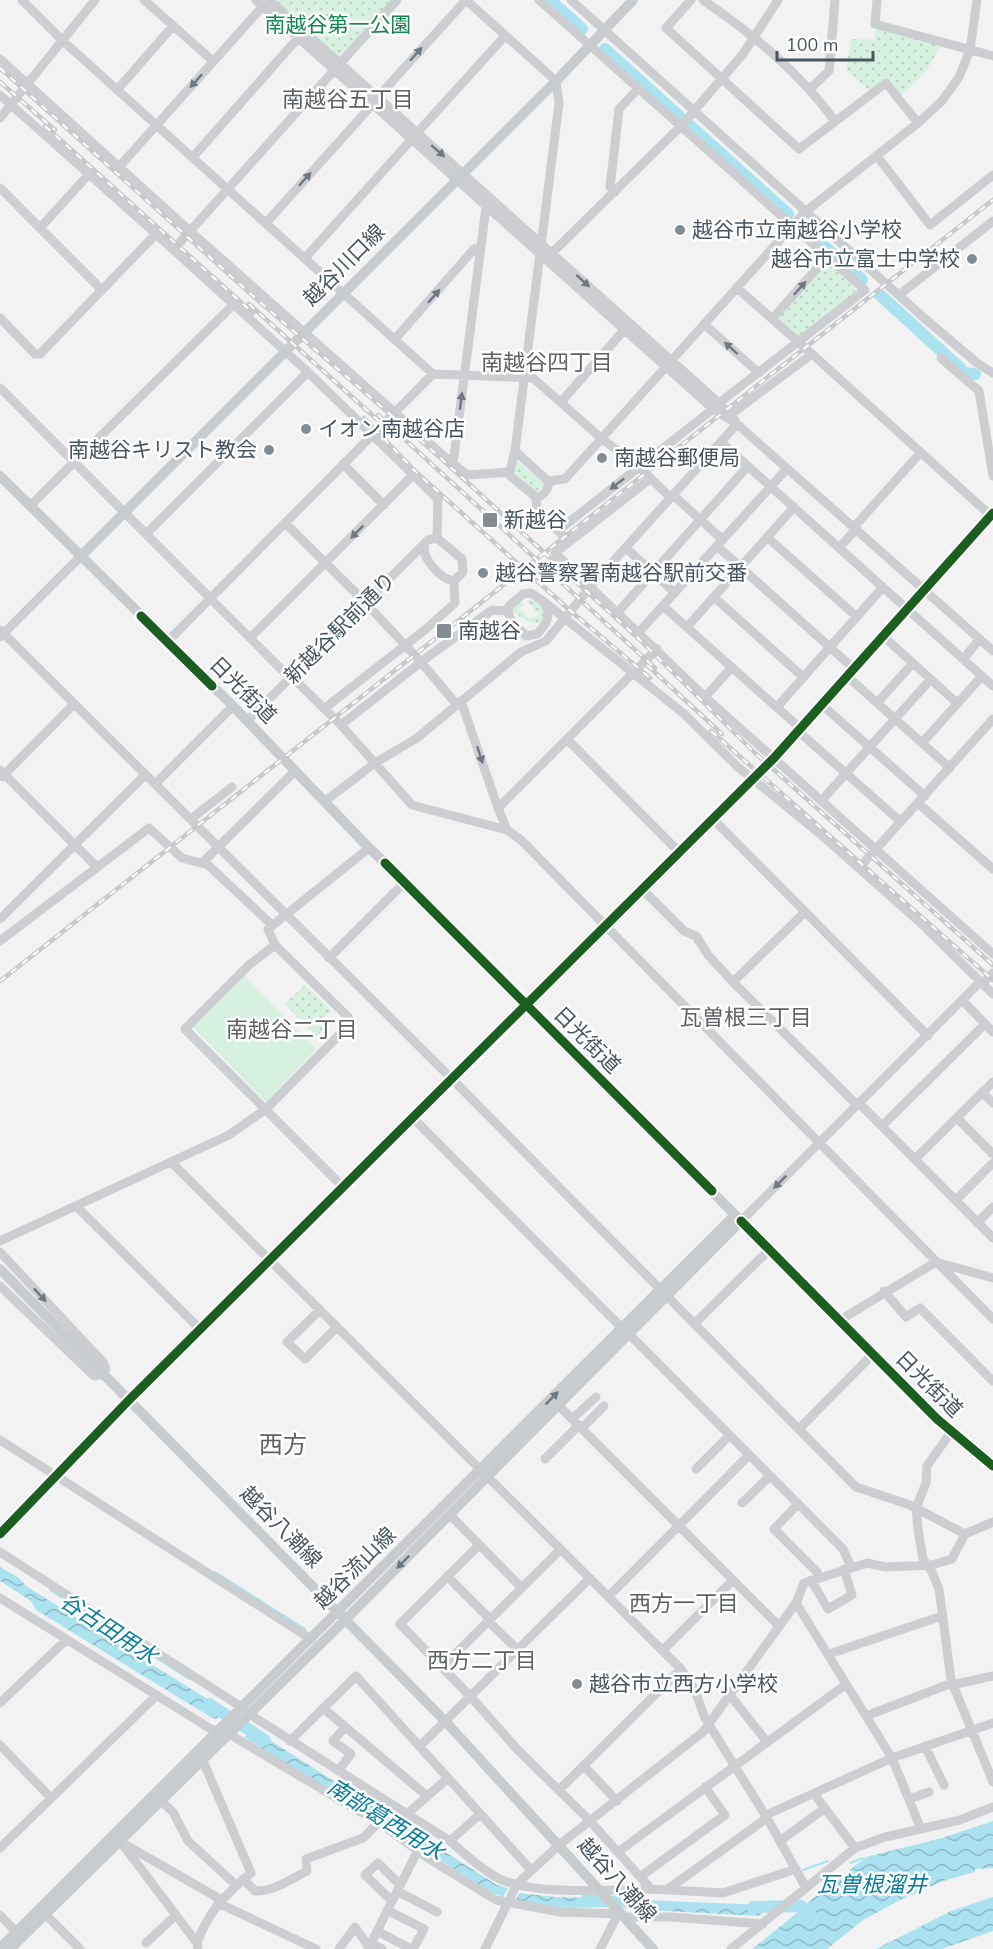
<svg xmlns="http://www.w3.org/2000/svg" width="993" height="1949" viewBox="0 0 993 1949" font-family="'Nunito Sans','Noto Sans JP',sans-serif">
  <defs>
    <pattern id="green-dots" width="8" height="8" patternUnits="userSpaceOnUse" patternTransform="scale(1.5)"><rect width="8" height="8" fill="#d7f1e1"/><path d="M2 2h.1M6 6h.1" fill="none" stroke="#bad1c4" stroke-width="1.8" stroke-linecap="round"/></pattern>
    <pattern id="water-waves" width="16" height="10" patternUnits="userSpaceOnUse" patternTransform="scale(1.5)"><rect width="16" height="10" fill="#abe2f0"/><path d="M0 5q4-4 8 0t8 0" fill="none" stroke="#8dbac6"/></pattern>
  </defs>
  <rect width="100%" height="100%" fill="#f3f2f2"/>
  <!-- green -->
  <path fill="url(#green-dots)" d="M273 0H393L339 59Z
    M876 27 941 45 927 70 902 95 887 78 869 90 846 70 851 39 875 40Z
    M825 265H830L855 287V293L801 335 796 336 778 317Z
    M518 461 545 485 536 492 514 472Z
    M530 599 540 603 545 614 542 622 531 623 513 612 515 606 522 602 524 605 520 608 529 619 539 615 527 600Z
    M305 985 332 1011 325 1017 331 1024 317 1037 285 1004Z"/>
  <!-- pitch -->
  <path fill="#d7f1e1" d="M244 975 316 1049 266 1102 193 1027Z"/>
  <!-- water -->
  <path fill="url(#water-waves)" d="M0 1567 19 1578 26 1586 225 1710 217 1719 212 1718 36 1610 31 1601 0 1581Z
    M254 1730 497 1885 508 1888 503 1897 491 1892 244 1737Z
    M993 1821V1868L975 1869V1872L943 1881 896 1902 863 1920 827 1949H752L797 1913 802 1904H806L866 1857 942 1838Z
    M519 1893 555 1897 596 1898 606 1907 567 1908 515 1902Z
    M993 1897V1931L942 1949H876L951 1911Z
    M619 1899 765 1905 770 1907 759 1916 628 1909Z"/>
  <g fill="none" stroke-linecap="round" stroke-linejoin="round">
    <!-- stream -->
    <path stroke="#abe2f0" stroke-width="2" d="M215 1572 305 1629
      M50 1590 189 1679
      M850 1863 863 1858
      M803 1870 828 1861"/>
    <!-- river -->
    <path stroke="#abe2f0" stroke-width="12" d="M550 0 582 29
      M605 49 681 118
      M687 123 788 214
      M806 230 862 280
      M879 294 961 369
      M965 373 975 374
      M209 1704 265 1740
      M586 1900 637 1903
      M753 1907 801 1906 810 1915"/>
    <!-- minor -->
    <path stroke="#ccced1" stroke-width="9" d="M22 0 63 41 433 374 533 378 601 438 639 467 671 498
      M144 0 213 61
      M256 0 713 409 737 424
      M269 0 719 403 735 420
      M539 0 865 290 719 403
      M571 0 923 317 977 363 993 373
      M691 0 666 28 799 149 886 83 918 123
      M703 0C754 35 798 71 835 121
      M877 0 875 24 993 56
      M0 59 190 231 453 464
      M811 88 829 71 835 0
      M117 90 173 26
      M0 95 156 234 40 354H35L0 318
      M377 98 466 0 556 81 559 103 515 451 509 475 536 497C543 497 550 488 548 481
      M0 118 95 0
      M417 133 505 36
      M877 156 930 225 993 175
      M193 157 298 38
      M119 167 263 6
      M0 188 101 289
      M615 192 610 187 619 109 638 89
      M486 207 453 464 468 475 508 472
      M266 223 372 105
      M40 228 89 174
      M156 234 308 372 438 499 437 538
      M174 249 397 0
      M552 253 680 127 743 54 778 0
      M305 258 411 140
      M737 288 812 354
      M899 295 993 221
      M772 319 827 257
      M704 324 759 373
      M395 339 474 249 480 247
      M941 358 979 391 993 476
      M0 388 290 678
      M561 402 624 330
      M730 415 812 354 990 515
      M721 442 993 686
      M515 451 548 481 565 479 805 212 918 123 942 101 959 77 970 50 977 0
      M343 464 384 505
      M650 479 555 553 705 697 993 954
      M673 495 723 540
      M536 497 537 513 570 541
      M30 506 234 304
      M285 523 360 597 421 662 341 725
      M855 526 921 452
      M559 530 713 409
      M147 533 308 372
      M767 537 857 617
      M717 546 853 668
      M626 548 675 593
      M839 548 857 528
      M714 597 803 677
      M543 601C552 615 548 623 537 634L526 636C517 626 506 620 509 606L523 594 531 593 543 601 683 713 738 767 819 833 924 926 993 994
      M663 606 800 728
      M618 612 748 466
      M687 627 794 507
      M0 630 451 1078 856 1487 910 1505 965 1534 993 1522
      M639 632 783 473
      M883 636 957 703
      M0 637 81 556
      M250 638 413 475
      M167 642 433 374
      M963 659 980 639
      M847 676 950 768
      M292 677 341 725 412 805 507 830 521 840 993 1319
      M705 697 732 667
      M461 701 498 808
      M877 703 913 663
      M821 704 925 796
      M457 705 421 662 492 610 508 611
      M777 707 883 587
      M325 708 426 629 455 603 454 581
      M247 721 428 540 437 538 462 559 463 572 454 581C440 579 420 557 425 543
      M798 731 901 822
      M567 739 678 851
      M922 743 982 676
      M0 770 96 866
      M2 777 74 704
      M155 784 233 706
      M821 801 931 679
      M324 802 375 763 417 738 521 652 546 641 591 586 737 424 993 651
      M918 803 993 869
      M712 818 928 1036
      M191 819 232 787
      M507 830 498 808 657 649
      M203 862 295 771
      M859 868 993 719
      M641 888 684 931 696 936 708 955 733 982 858 1106
      M0 919 145 775
      M0 941 149 828 182 858 208 865 271 924
      M275 945 249 965 185 1029 343 1187
      M329 958 405 882
      M733 982 805 912
      M982 984 993 973
      M963 1001 993 1032
      M982 1092 993 1103
      M860 1104 993 1238
      M412 1117 623 1329
      M957 1118 993 1154
      M882 1126 985 1024
      M915 1159 993 1082
      M171 1162 681 1669 694 1688 705 1718 767 1818 806 1888
      M956 1200 993 1163
      M76 1206 200 1329
      M741 1221 980 982
      M977 1223 993 1207
      M0 1241 229 1135 266 1109 347 1027 350 1021 348 1017 275 945 268 929 369 848
      M0 1252 103 1362 106 1369 103 1374 94 1376 0 1286
      M884 1291 906 1317 920 1308 993 1381
      M320 1310 287 1342 305 1359 337 1327
      M840 1320 936 1262 993 1278
      M694 1324 770 1249
      M629 1334 843 1549 851 1567
      M558 1405 779 1626
      M572 1419 596 1397
      M582 1428 604 1406
      M799 1429 873 1354
      M951 1432 927 1466 926 1483 916 1508 918 1529 923 1559 932 1572 939 1589 951 1680 993 1782
      M0 1440 311 1639
      M545 1459 579 1425
      M696 1469 729 1436
      M742 1503 770 1476
      M798 1504 774 1529 817 1572 819 1578
      M450 1515 522 1588
      M0 1534 129 1400 774 758 993 513
      M479 1545 400 1624 471 1697 517 1749 590 1821 651 1889 723 1893 796 1869
      M0 1552 243 1708
      M447 1576 490 1619
      M811 1580 828 1609 852 1595 844 1569
      M609 1596 749 1455
      M0 1598 211 1729 229 1734 384 1826 426 1857 496 1900 560 1912 622 1914
      M796 1603 892 1758 921 1829
      M488 1621 518 1650
      M663 1650 733 1580
      M829 1654 942 1616
      M442 1667 561 1549
      M952 1685 993 1676
      M730 1695 767 1742
      M0 1703 66 1640
      M323 1708 427 1796
      M249 1714 450 1841 480 1814
      M866 1716 952 1683
      M290 1741 356 1676 531 1870
      M0 1745 51 1798
      M420 1746 590 1578
      M925 1746 944 1785
      M584 1766 617 1801
      M338 1771 351 1754 333 1741 345 1727
      M559 1790 681 1669
      M814 1794 855 1848
      M909 1799 929 1792
      M161 1801 173 1812 188 1841 236 1885
      M407 1814 448 1778
      M766 1815 892 1758 993 1723
      M120 1841 197 1943 198 1948
      M450 1841C466 1855 483 1871 502 1880 537 1895 612 1890 651 1889
      M780 1841 825 1808
      M126 1845 220 1899
      M0 1848 157 1695
      M618 1852 845 1685
      M640 1877 725 1815 705 1787
      M243 1879 255 1891C273 1892 291 1879 307 1871L306 1859 363 1838 378 1823
      M668 1889 767 1818
      M397 1891 437 1912
      M392 1901 365 1875 378 1863 400 1885
      M218 1903 316 1949
      M41 1910 80 1949
      M387 1910 424 1929 413 1949
      M0 1915 16 1932
      M625 1917H671L763 1924
      M377 1931 411 1949
      M146 1943 176 1915
      M197 1943C209 1910 225 1895 251 1873L203 1761
      M371 1943 382 1949
      M339 1949 355 1927 369 1947
      M368 1949 418 1850
      M485 1949 517 1884 559 1845 703 1732 796 1603 804 1583 867 1563 885 1567 932 1565 952 1559 965 1534
      M600 1949 618 1914
      M731 1949 855 1848 885 1837 960 1820 993 1807"/>
    <!-- major -->
    <path stroke="#c8cccf" stroke-width="10" d="M0 476 233 706 369 848 419 895 905 1387 951 1432 993 1466
      M81 556 556 81 633 0
      M0 1269 446 1722 653 1949
      M0 1948 735 1215
      M10 1949 345 1620 741 1221"/>
    <defs>
      <path id="rail" d="M0 68 253 296 434 452 640 640 754 752 993 965
        M0 82 55 130
        M45 126 253 313
        M249 304 381 423
        M378 415 655 668
        M364 418 415 471 566 607 650 678
        M647 665 722 734
        M711 731 993 980
        M0 981 993 200"/>
    </defs>
    <!-- rail casing -->
    <use href="#rail" stroke="#c7c9cb" stroke-width="4.5"/>
    <!-- rail -->
    <use href="#rail" stroke="#fff" stroke-width="2" stroke-dasharray="7" stroke-linecap="butt"/>
    <defs>
      <path id="cycleway" d="M141 616 212 686
        M385 863 712 1191
        M741 1221 937 1419 993 1466
        M0 1534 129 1400 774 758 993 513"/>
    </defs>
    <!-- cycleway casing -->
    <use href="#cycleway" stroke="#fff" stroke-width="13"/>
    <!-- cycleway -->
    <use href="#cycleway" stroke="#1b5e20" stroke-width="9"/>
  </g>
  <!-- one-way arrows -->
  <defs><path id="oneway-solid" d="M-6-.8H1V-3.2L6.5 0L1 3.2V.8H-6Z" transform="scale(1.5)"/></defs>
  <g fill="#707982">
    <use href="#oneway-solid" transform="translate(416 54) rotate(-48)"/>
    <use href="#oneway-solid" transform="translate(196 81) rotate(132)"/>
    <use href="#oneway-solid" transform="translate(438 151) rotate(41)"/>
    <use href="#oneway-solid" transform="translate(305 179) rotate(-48)"/>
    <use href="#oneway-solid" transform="translate(583 281) rotate(42)"/>
    <use href="#oneway-solid" transform="translate(800 288) rotate(-48)"/>
    <use href="#oneway-solid" transform="translate(434 296) rotate(-49)"/>
    <use href="#oneway-solid" transform="translate(731 348) rotate(-138)"/>
    <use href="#oneway-solid" transform="translate(461 401) rotate(-83)"/>
    <use href="#oneway-solid" transform="translate(617 484) rotate(142)"/>
    <use href="#oneway-solid" transform="translate(357 532) rotate(135)"/>
    <use href="#oneway-solid" transform="translate(480 755) rotate(72)"/>
    <use href="#oneway-solid" transform="translate(780 1182) rotate(135)"/>
    <use href="#oneway-solid" transform="translate(40 1295) rotate(47)"/>
  </g>
  <g fill="#6e7981">
    <use href="#oneway-solid" transform="translate(552 1398) rotate(-45)"/>
    <use href="#oneway-solid" transform="translate(403 1562) rotate(135)"/>
  </g>
  <!-- markers -->
  <g fill="#848c93" stroke="#fff" stroke-width="2">
    <circle cx="680" cy="230" r="6"/>
    <circle cx="972" cy="259" r="6"/>
    <circle cx="306" cy="429" r="6"/>
    <circle cx="269" cy="450" r="6"/>
    <circle cx="602" cy="458" r="6"/>
    <rect x="482" y="512" width="16" height="16" rx="3"/>
    <circle cx="483" cy="573" r="6"/>
    <rect x="436" y="623" width="16" height="16" rx="3"/>
    <circle cx="577" cy="1684" r="6"/>
  </g>
  <g text-anchor="middle" stroke-width="5" stroke-linejoin="round" paint-order="stroke">
    <!-- park labels -->
    <g font-size="21" fill="#15864d" stroke="#fff">
      <text x="338" y="32">南越谷第一公園</text>
    </g>
    <!-- poi labels -->
    <g font-size="21" fill="#485560" stroke="#fff" text-anchor="start">
      <text x="692" y="237">越谷市立南越谷小学校</text>
      <text x="960" y="266" text-anchor="end">越谷市立富士中学校</text>
      <text x="318" y="436">イオン南越谷店</text>
      <text x="257" y="457" text-anchor="end">南越谷キリスト教会</text>
      <text x="614" y="465">南越谷郵便局</text>
      <text x="504" y="527">新越谷</text>
      <text x="495" y="580">越谷警察署南越谷駅前交番</text>
      <text x="458" y="638">南越谷</text>
      <text x="589" y="1691">越谷市立西方小学校</text>
    </g>
    <!-- street labels -->
    <g font-size="21" fill="#485560" stroke="#fff">
      <text transform="translate(344 265) rotate(-45)" y="7">越谷川口線</text>
      <text transform="translate(340 628) rotate(-45)" y="7">新越谷駅前通り</text>
      <text transform="translate(243 690) rotate(45)" y="7">日光街道</text>
      <text transform="translate(587 1040) rotate(45)" y="7">日光街道</text>
      <text transform="translate(929 1384) rotate(45)" y="7">日光街道</text>
      <text transform="translate(281 1527) rotate(45)" y="7">越谷八潮線</text>
      <text transform="translate(355 1568) rotate(-45)" y="7">越谷流山線</text>
      <text transform="translate(617 1880) rotate(48)" y="7">越谷八潮線</text>
    </g>
    <!-- neighbourhood labels -->
    <g font-size="22" fill="#5e6267" stroke="#fff">
      <text x="348" y="107">南越谷五丁目</text>
      <text x="547" y="370">南越谷四丁目</text>
      <text x="746" y="1025">瓦曽根三丁目</text>
      <text x="292" y="1037">南越谷二丁目</text>
      <text x="684" y="1611">西方一丁目</text>
      <text x="482" y="1668">西方二丁目</text>
    </g>
    <!-- water labels -->
    <g font-size="22" font-style="italic" fill="#097d9b" stroke="#fff">
      <text transform="translate(109 1628) rotate(33)" y="8">谷古田用水</text>
      <text transform="translate(386 1819) rotate(32)" y="8">南部葛西用水</text>
      <text x="872" y="1892">瓦曽根溜井</text>
    </g>
    <!-- quarter labels -->
    <g font-size="24" fill="#5e6267" stroke="#fff">
      <text x="283" y="1453">西方</text>
    </g>
  </g>
  <!-- scale -->
  <path d="M777 51v9h96v-9" fill="none" stroke="#485560" stroke-width="3"/>
  <text x="786" y="51" font-size="18" fill="#485560" stroke="#ffffff" stroke-width="4.5" paint-order="stroke">100 m</text>
</svg>
